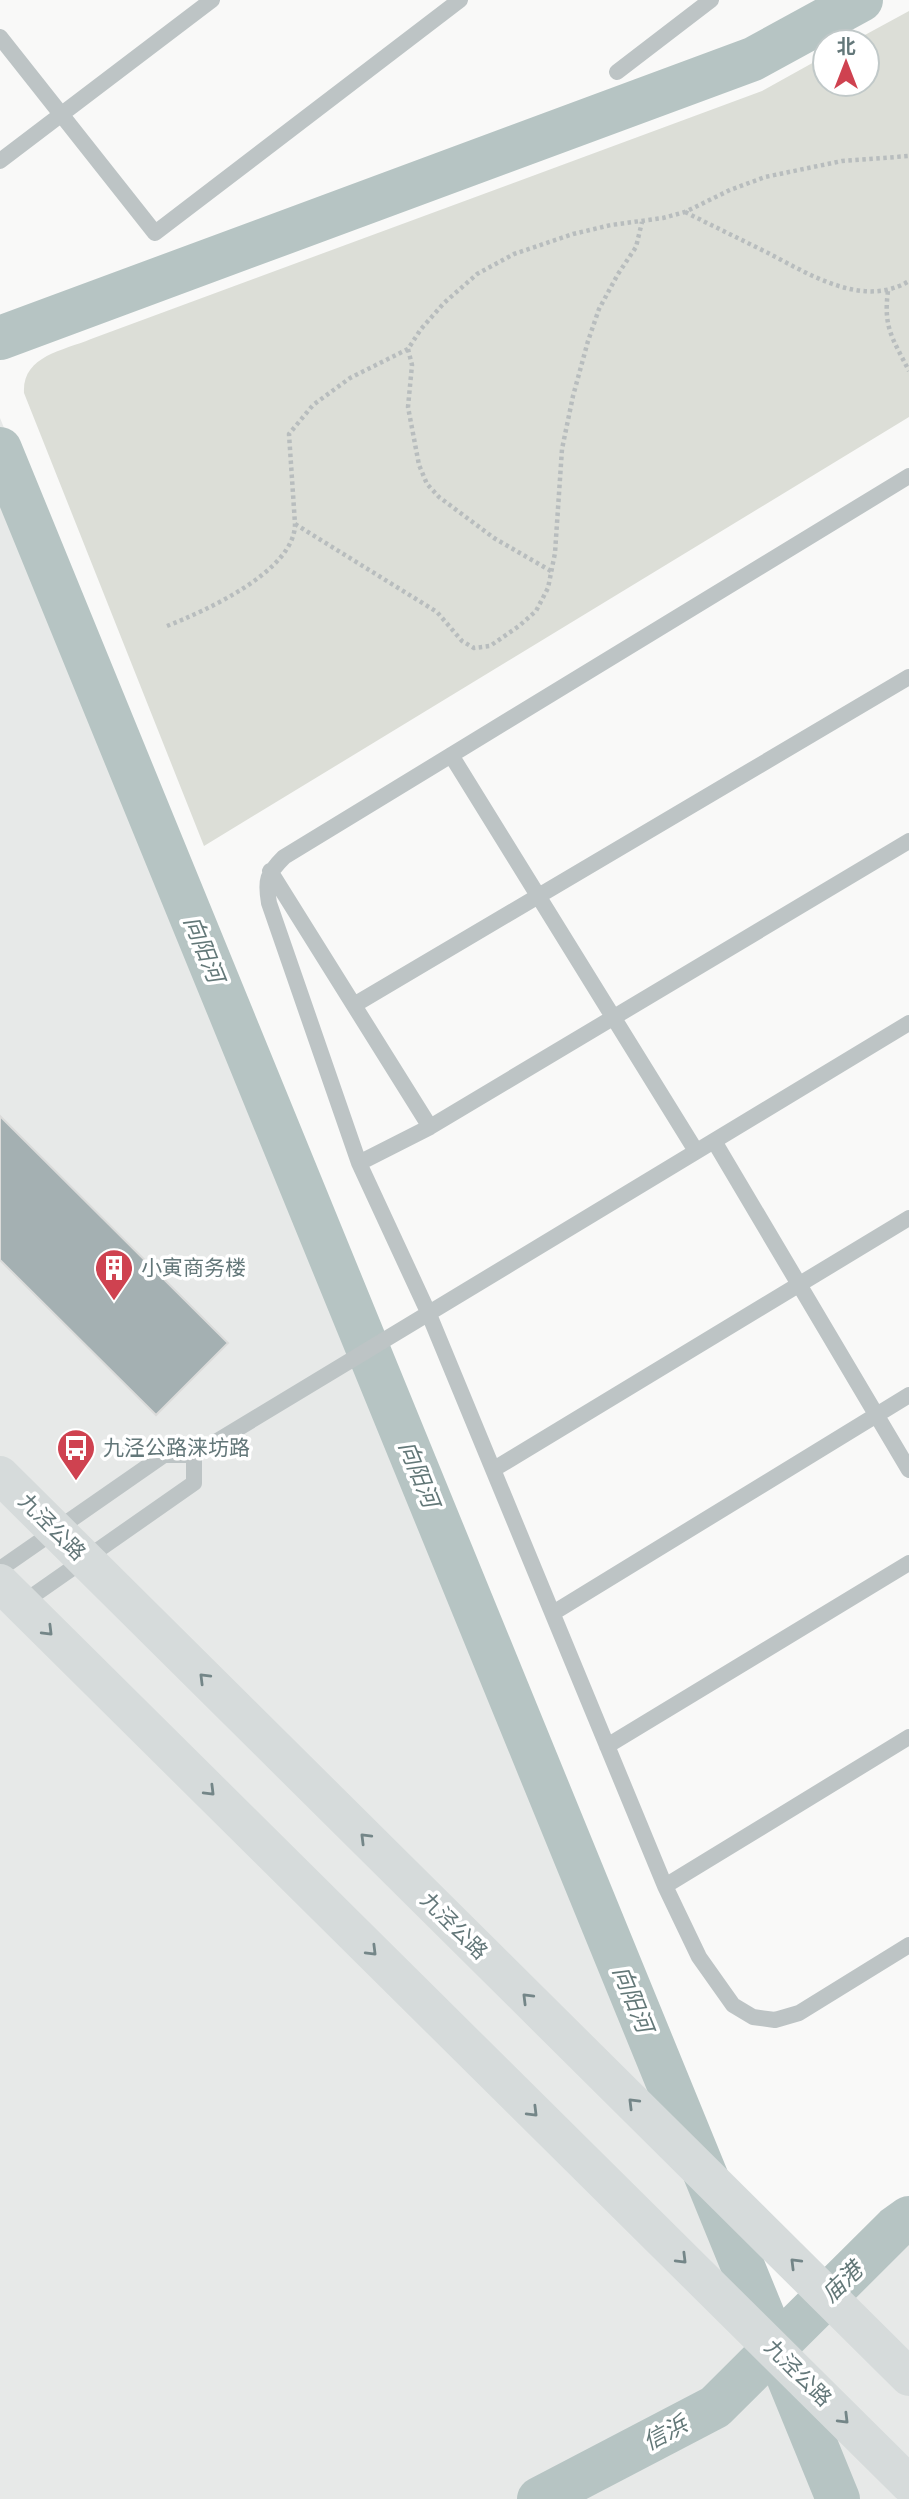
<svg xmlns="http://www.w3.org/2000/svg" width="909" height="2499" viewBox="0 0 909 2499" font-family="Cabin,'Noto Sans SC',sans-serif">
  <rect width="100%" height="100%" fill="#f9f9f8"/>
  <!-- built -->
  <path fill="#e7e9e8" d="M0 418 774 2325 895 2210 909 2200V2499H0Z"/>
  <!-- green -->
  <path fill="#dcded7" d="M909 11V417L204 846 24 393C22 356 62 351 91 339L762 91 825 56V84H867V42H852Z"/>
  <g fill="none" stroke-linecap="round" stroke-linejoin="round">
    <!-- canal -->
    <path stroke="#b6c4c3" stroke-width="44" d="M0 338 753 59 861 0
      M0 449 838 2499
      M539 2499 715 2407 895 2228 909 2218"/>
  </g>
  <!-- building -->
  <path fill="#a4b0b2" stroke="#dbdbda" stroke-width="2" d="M0 1116 228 1343 156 1415 0 1260Z"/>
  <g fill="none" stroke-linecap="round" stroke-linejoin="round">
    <!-- path -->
    <path stroke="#b8bdbe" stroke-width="4.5" stroke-dasharray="3.5 3.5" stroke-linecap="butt" d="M685 212C713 226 740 239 768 253 809 274 863 309 909 281
      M888 291C883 328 893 339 909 371
      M408 349 412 365 408 407 419 465 427 484 439 497 494 538 551 571
      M295 524 437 612 462 641 474 648 490 646 519 626 536 611 548 588 555 553 562 449 573 396 588 341 599 309 618 274 636 247 642 222
      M167 626C205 611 295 571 295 524L289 434 313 405 350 378 408 349 421 329 444 303 477 274 514 254 573 234 611 225 663 218 685 212 730 190 765 177 842 161 909 156"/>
    <!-- service -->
    <path stroke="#bdc4c5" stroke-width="16" d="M0 37 155 233 460 0
      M617 72 711 0
      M0 161 212 0
      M909 476 284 857C267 874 265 880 269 903L359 1163 428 1312 665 1886 699 1957 733 2005 753 2017 775 2020 799 2013 909 1945
      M451 755 696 1151
      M270 871 430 1127
      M354 1005 909 677
      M714 1141 909 1470
      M359 1163 430 1127 909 841
      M494 1469 909 1218
      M0 1569 164 1455H194L909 1023
      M21 1604 194 1483V1455
      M553 1613 909 1395
      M607 1746 909 1563
      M665 1886 909 1737"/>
    <!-- secondary -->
    <path stroke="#d6dbdb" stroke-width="38" d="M0 1475 909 2377
      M0 1583 909 2484"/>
  </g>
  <!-- one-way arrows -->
  <defs><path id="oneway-chevron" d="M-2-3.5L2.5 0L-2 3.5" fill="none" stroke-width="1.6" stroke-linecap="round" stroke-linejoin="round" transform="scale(1.75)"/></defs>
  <g stroke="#748688">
    <use href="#oneway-chevron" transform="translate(48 1631) rotate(45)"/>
    <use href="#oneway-chevron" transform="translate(204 1678) rotate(-135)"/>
    <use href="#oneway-chevron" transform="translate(210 1791) rotate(45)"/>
    <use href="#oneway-chevron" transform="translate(365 1838) rotate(-135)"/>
    <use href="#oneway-chevron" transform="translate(372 1951) rotate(45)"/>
    <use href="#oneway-chevron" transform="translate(527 1998) rotate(-135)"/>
    <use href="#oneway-chevron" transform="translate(633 2103) rotate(-135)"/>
    <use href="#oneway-chevron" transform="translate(533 2112) rotate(45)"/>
    <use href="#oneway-chevron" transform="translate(682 2259) rotate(45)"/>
    <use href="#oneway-chevron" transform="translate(795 2263) rotate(-135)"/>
    <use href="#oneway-chevron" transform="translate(844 2419) rotate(45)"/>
  </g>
  <!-- icons -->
  <defs>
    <symbol id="building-pin" viewBox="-11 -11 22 30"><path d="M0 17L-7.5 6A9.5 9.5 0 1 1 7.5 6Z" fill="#cf4250" stroke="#fff"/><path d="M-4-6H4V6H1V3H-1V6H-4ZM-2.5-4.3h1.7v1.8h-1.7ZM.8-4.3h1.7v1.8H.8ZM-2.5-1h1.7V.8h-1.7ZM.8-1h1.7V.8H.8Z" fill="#fff"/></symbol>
    <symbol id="bus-pin" viewBox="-11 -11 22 30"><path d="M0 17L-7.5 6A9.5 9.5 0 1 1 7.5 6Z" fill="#cf4250" stroke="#fff"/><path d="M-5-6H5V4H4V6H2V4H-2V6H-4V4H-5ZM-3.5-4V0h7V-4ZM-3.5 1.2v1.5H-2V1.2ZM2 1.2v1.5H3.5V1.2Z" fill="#fff"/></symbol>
  </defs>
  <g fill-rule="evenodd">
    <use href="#building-pin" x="92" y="1246" width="44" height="60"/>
    <use href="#bus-pin" x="54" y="1426" width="44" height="60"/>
  </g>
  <g text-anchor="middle" stroke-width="7" stroke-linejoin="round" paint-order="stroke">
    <!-- poi labels -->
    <g font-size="21" fill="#637779" stroke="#fff" text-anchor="start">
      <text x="141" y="1275">小寅商务楼</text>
      <text x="103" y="1455">九泾公路涞坊路</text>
    </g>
    <!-- street labels -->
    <g font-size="21" fill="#637779" stroke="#fff">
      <text transform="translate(52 1527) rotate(45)" y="7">九泾公路</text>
      <text transform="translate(454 1926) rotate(45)" y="7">九泾公路</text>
      <text transform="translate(798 2373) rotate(45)" y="7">九泾公路</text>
    </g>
    <!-- water labels -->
    <g font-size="23" font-style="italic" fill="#637878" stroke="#fff">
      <text transform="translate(204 949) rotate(68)" y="8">向阳河</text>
      <text transform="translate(419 1474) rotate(68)" y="8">向阳河</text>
      <text transform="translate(633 1999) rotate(68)" y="8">向阳河</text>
      <text transform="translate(842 2282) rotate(-44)" y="8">庙港</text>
      <text transform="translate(665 2433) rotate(-28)" y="8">信浜</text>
    </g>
  </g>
  <!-- north arrow -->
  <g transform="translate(846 63)"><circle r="33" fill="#ffffff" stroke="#c1c9c9" stroke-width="2"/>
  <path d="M0-5L12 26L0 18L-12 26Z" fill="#cf4250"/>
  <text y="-10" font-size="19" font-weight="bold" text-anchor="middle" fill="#637779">北</text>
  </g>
</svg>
